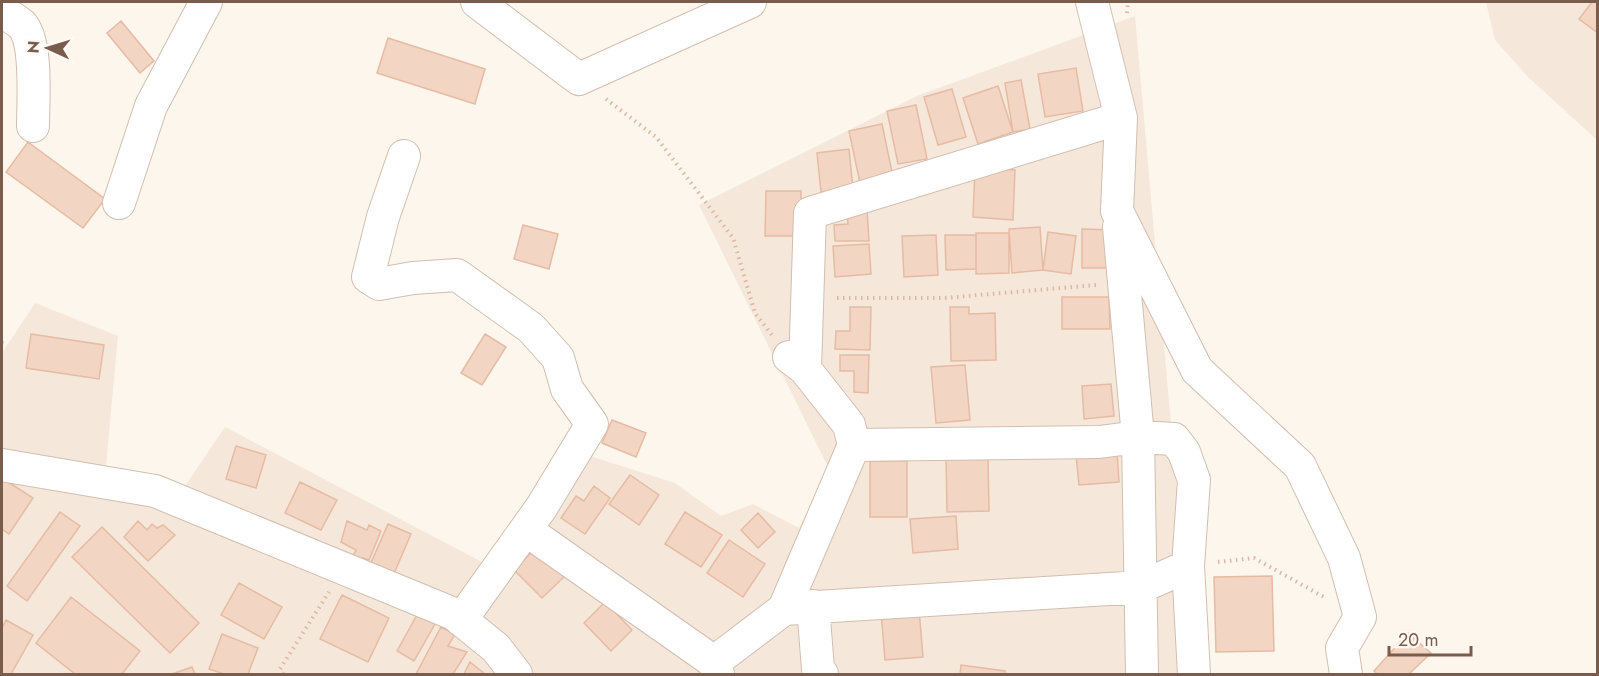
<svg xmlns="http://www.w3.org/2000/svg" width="1599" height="676" viewBox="0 0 1599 676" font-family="Jost,sans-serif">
  <rect width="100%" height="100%" fill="#fdf6ec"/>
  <!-- residential -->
  <path fill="#f5e8da" d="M1486 2H1597V140L1528 77 1495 40Z
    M1135 16 1193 674H2V353L35 303 118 336 106 466 185 486 225 427 482 562 568 449 675 483 721 516 753 504 799 528 829 469 699 205 917 96Z"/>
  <!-- building -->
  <path fill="#f3d5c3" stroke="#e6bba3" stroke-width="1.5" d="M1592 2H1598V33L1579 19Z
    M121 21 154 61 140 73 107 33Z
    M388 38 485 69 475 104 377 73Z
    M1076 68 1083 111 1045 117 1038 74Z
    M1021 80 1030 129 1013 132 1005 83Z
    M998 86 1013 132 978 144 963 98Z
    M952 89 966 137 938 145 924 97Z
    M916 105 927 159 898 164 887 111Z
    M882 124 893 177 860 183 849 131Z
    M28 142 105 199 83 228 6 172Z
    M849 149 853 189 821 192 817 153Z
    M975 168 1015 170 1013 220 973 217Z
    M766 191H801V236H765Z
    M867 209 869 241H835L834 225 848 224 847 210Z
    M523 225 558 234 549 269 514 259Z
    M1040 227 1043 270 1012 273 1009 229Z
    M1082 229 1115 230 1114 268H1082Z
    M1048 232 1076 236 1071 274 1043 270Z
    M976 233H1009V273L976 274Z
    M936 235 938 275 904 277 902 236Z
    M945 235H976V269L946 270Z
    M869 244 871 274 835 277 833 246Z
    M1062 297H1109L1110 329H1062Z
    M850 307H871L870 350 835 349 836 331H850Z
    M950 307H969V314L995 313 996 360 951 361Z
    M31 334 104 345 99 379 26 368Z
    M485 334 506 347 482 385 461 373Z
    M840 355H869L868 393 854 392V371H840Z
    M965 365 970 420 936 423 931 367Z
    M1111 384 1114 416 1084 419 1082 386Z
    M612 420 646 433 636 457 602 443Z
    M236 446 266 455 256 488 226 479Z
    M1117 452 1119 482 1079 485 1076 455Z
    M988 457 989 511 947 512 946 458Z
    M870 461H907V517H870Z
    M630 475 659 495 639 525 609 504Z
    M2 478 33 498 9 534 2 529Z
    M300 482 337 500 321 530 285 513Z
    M594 486 610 498 585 534 561 518 576 496 584 501Z
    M60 512 80 526 27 601 7 586Z
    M685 512 722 535 701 567 665 544Z
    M758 513 775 532 758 548 741 530Z
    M956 516 958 549 913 553 910 519Z
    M138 521 147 530 152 524 157 528 163 525 175 535 148 561 124 537Z
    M347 521 367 530 369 525 381 531 369 560 363 558 361 563 352 558 356 550 341 542Z
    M388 524 411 534 393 576 370 565Z
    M102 527 199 623 170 653 72 557Z
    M729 540 765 564 743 597 707 573Z
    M538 546 566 575 542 598 514 570Z
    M1272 576 1274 651 1216 652 1214 577Z
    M239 583 282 607 264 639 221 615Z
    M342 595 389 618 368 662 320 639Z
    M71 597 140 651 122 674H75L36 643Z
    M605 602 632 630 611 651 584 623Z
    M919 609 923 657 885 660 881 612Z
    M418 613 435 624 414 661 397 651Z
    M6 620 33 635 11 674H2V628Z
    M441 627 455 634 448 646 467 652 453 674H416Z
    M1408 633 1431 653 1409 674H1377L1374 671Z
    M222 634 258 648 248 674H224L209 669Z
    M470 662 485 674H464Z
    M961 665 1005 671V674H960Z
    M192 667 195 674H172Z"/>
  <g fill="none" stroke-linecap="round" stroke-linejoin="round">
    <defs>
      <path id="minor" d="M477 2 579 79 750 2
        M1092 2 1121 118 1117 211 1197 370 1300 466 1344 558 1360 617 1342 648 1346 674
        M2 10C7 15 15 19 21 24 38 40 33 102 33 126
        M404 156 383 217 368 277 379 284 413 278 457 275 531 328 558 358 567 389 592 424 541 508 461 620
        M119 203 151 106 206 2
        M1119 227 1138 437 1142 674
        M805 369 810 213 1121 118
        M854 445 1099 442 1138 437 1174 439 1184 452 1194 480 1188 566 1194 674
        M2 465 155 491 454 614 496 648 516 674
        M526 530 714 662
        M813 606 818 669 822 674
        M784 609 854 445 849 425 805 369 789 357
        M718 674 714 662 784 609 1141 587 1188 566"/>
    </defs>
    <!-- minor casing -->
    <use href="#minor" stroke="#d1beb0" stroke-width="34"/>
    <!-- path -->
    <path stroke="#d9b8a5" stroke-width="4" stroke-dasharray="1.5 4.5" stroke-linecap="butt" d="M1127 13 1128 2
      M606 99 656 137 733 238 755 313 772 335
      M837 298H944L1096 285
      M2 343 7 344
      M1218 562 1254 558 1324 597
      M283 674 280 669 329 592"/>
    <!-- minor -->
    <use href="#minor" stroke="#fff" stroke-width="32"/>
  </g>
  <!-- border -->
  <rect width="1599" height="676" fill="none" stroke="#7a5c4d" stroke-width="6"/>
  <!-- north arrow -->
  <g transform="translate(48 48) rotate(274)" stroke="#fffaf3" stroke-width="4.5" paint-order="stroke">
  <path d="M0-4.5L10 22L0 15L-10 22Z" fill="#7a5c4d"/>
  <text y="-9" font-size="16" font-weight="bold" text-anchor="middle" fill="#7a5c4d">N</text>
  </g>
  <!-- scale -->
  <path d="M1389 646v9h82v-9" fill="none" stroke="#7a5c4d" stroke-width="3"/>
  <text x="1398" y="646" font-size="18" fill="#7a5c4d" stroke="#fffaf3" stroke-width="4.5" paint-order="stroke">20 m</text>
</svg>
